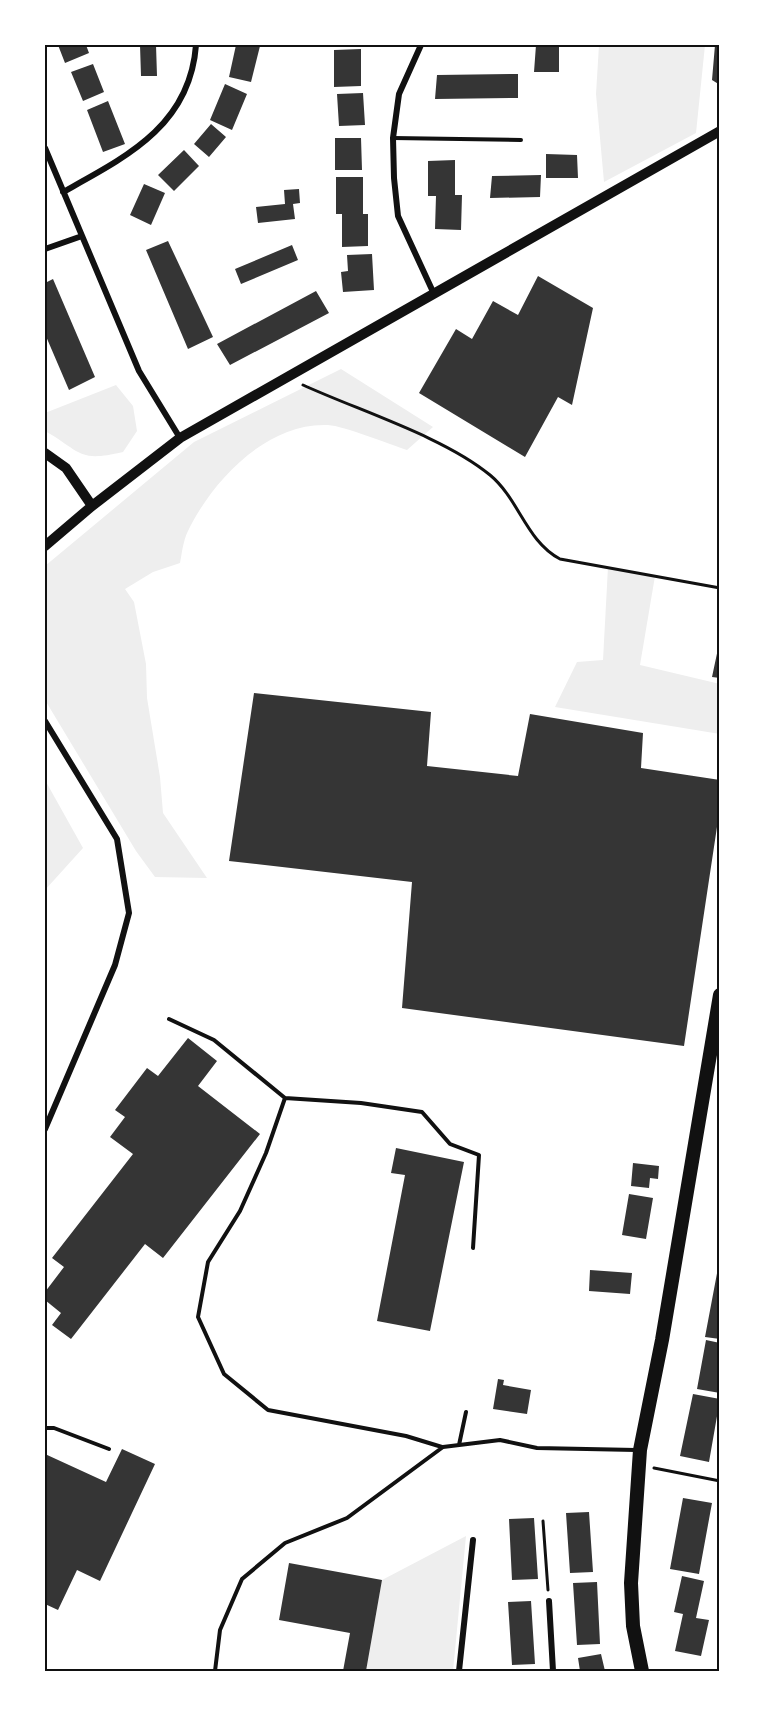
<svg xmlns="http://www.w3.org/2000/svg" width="765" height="1716" viewBox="0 0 765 1716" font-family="'Noto Sans',sans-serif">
  <rect width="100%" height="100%" fill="#fff"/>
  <!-- green -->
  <path fill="#eee" d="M599 45H705L696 133 604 182 596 94Z
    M341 369 433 427 407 450C389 444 344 426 328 425 267 422 212 481 188 531 183 541 182 553 180 563L153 572 125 589 134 602 146 664 147 698 160 777 163 813 207 878 155 877 136 851 45 700V566L194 442Z
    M116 385 133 406 137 431 123 452C77 463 81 451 45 431V413Z
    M608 567 655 576 640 665 720 684V734L555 707 577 662 603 660Z
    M45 780 83 848 45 890Z
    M466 1536 453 1671H366L382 1580Z"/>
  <!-- building -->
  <path fill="#353535" d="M58 45H86L89 53 65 63Z
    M140 45H156L157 76H141Z
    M236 45 260 46 251 82 229 77Z
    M536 45H559V72H534Z
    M715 45H720V85L712 80Z
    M361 49V86L334 87V50Z
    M93 64 104 92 83 101 71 72Z
    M518 74V98L435 99 437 75Z
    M225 84 247 94 232 130 210 120Z
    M363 93 365 125 339 126 337 94Z
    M108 101 125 144 103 152 87 110Z
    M211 124 226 137 209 157 194 144Z
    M335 138H361L362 170H335Z
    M184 150 199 166 174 191 158 175Z
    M546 154 577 155 578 178H546Z
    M455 160V195H462L461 230 435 229 436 196H428V161Z
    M541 175 540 197 490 198 492 176Z
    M336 177H363V214H368V246L342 247V214H336Z
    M144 184 165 193 151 225 130 215Z
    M299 189 300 203 293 204 295 219 258 223 256 207 285 204 284 190Z
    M168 241 213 337 188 349 146 250Z
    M292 245 298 260 241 284 235 269Z
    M372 254 374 290 343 292 341 272 348 271 347 255Z
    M538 276 593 308 572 405 558 397 525 457 419 393 456 329 472 339 493 301 518 315Z
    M53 279 95 377 69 390 45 334V283Z
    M316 291 329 313 230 365 217 344Z
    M719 644H720V678L712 677Z
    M254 693 431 712 427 766 518 776 530 714 643 733 641 768 720 780V807L684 1046 402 1008 412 882 229 861Z
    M188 1038 217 1061 198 1086 260 1134 163 1258 145 1244 71 1339 52 1325 61 1313 45 1300V1292L64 1267 52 1258 133 1154 110 1137 125 1117 115 1110 147 1068 158 1076Z
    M396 1148 464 1162 430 1331 377 1321 405 1175 391 1173Z
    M633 1163 659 1166 658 1179 650 1178 649 1188 631 1186Z
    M629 1194 653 1198 646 1239 622 1235Z
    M718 1268H720V1339L705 1337Z
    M590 1270 632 1273 630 1294 589 1291Z
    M706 1340 720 1343V1393L697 1389Z
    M498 1379 504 1380 503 1385 531 1390 527 1414 493 1409Z
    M693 1394 720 1399 709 1462 680 1456Z
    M122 1449 155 1464 100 1581 77 1570 58 1610 45 1604V1454L106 1482Z
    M683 1498 712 1503 699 1574 670 1569Z
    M589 1512 593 1572 570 1573 566 1513Z
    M534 1518 538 1579 512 1580 509 1519Z
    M289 1563 382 1580 366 1671H343L350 1633 279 1620Z
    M682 1576 704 1581 696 1618 709 1620 701 1656 675 1651 683 1614 674 1612Z
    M597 1582 600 1644 577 1645 573 1583Z
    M531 1601 535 1664 512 1665 508 1602Z
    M601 1654 605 1671H580L578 1658Z"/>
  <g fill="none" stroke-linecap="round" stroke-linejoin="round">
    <!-- path -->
    <path stroke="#111" stroke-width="3" d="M303 385C360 411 444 437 490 475 519 499 526 541 560 559L720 588
      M654 1468 720 1481
      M543 1521 548 1590"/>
    <!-- service -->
    <path stroke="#111" stroke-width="4" d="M393 138 521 140
      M169 1019 214 1040 285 1098 361 1103 422 1112 450 1144 479 1155 473 1248
      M285 1098 266 1153 240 1211 208 1262 198 1317 224 1374 268 1410 406 1436 442 1447
      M45 1428H54L109 1449
      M459 1445 466 1412
      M215 1671 220 1630 242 1579 285 1543 347 1518 443 1447 500 1440 537 1448 636 1450"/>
    <!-- minor -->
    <path stroke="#111" stroke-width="6" d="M421 45 399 94 393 138 394 178 398 216 434 294
      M45 148 139 371 180 438
      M63 192C126 157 190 126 196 45
      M45 249 82 236
      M45 721 117 839 129 913 115 965 45 1129
      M549 1601 553 1671
      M459 1671 473 1540"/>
    <!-- tertiary -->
    <path stroke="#111" stroke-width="10" d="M45 453 66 468 92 506 180 438 720 131
      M45 546 92 506"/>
    <!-- primary -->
    <path stroke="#111" stroke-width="14" d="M642 1671 633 1626 631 1583 640 1450 662 1340 720 995"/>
  </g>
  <!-- border -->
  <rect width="765" height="1716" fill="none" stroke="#ffffff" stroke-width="93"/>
  <rect x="46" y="46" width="672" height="1624" fill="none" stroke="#111" stroke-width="2"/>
</svg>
